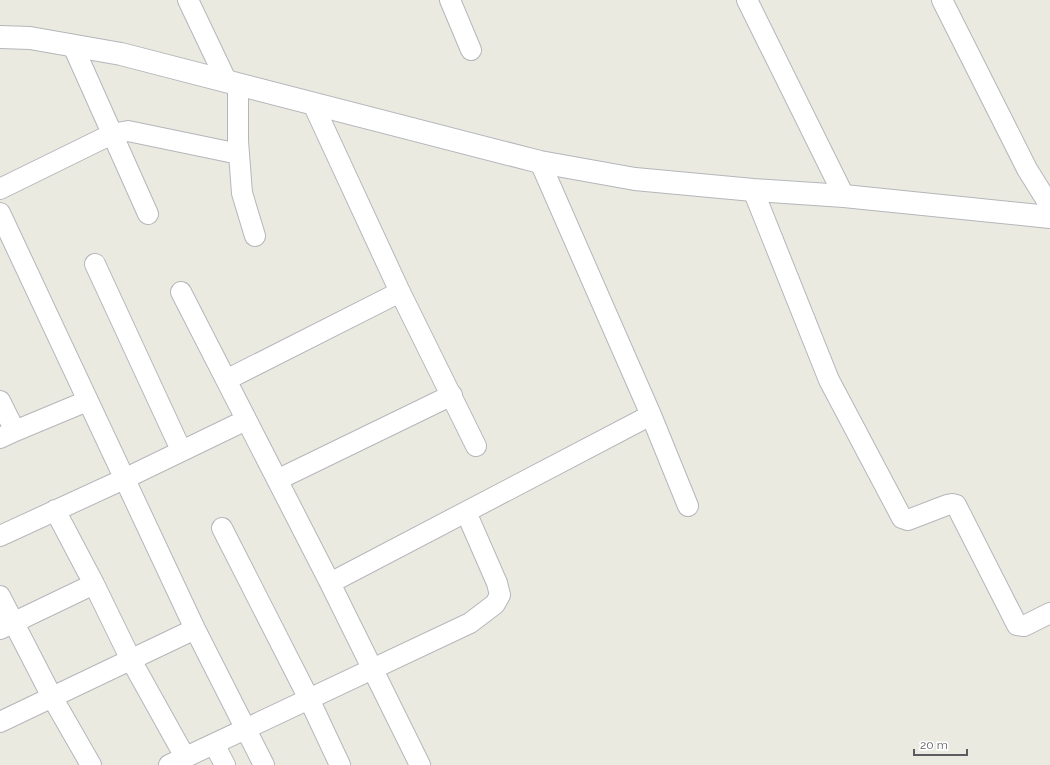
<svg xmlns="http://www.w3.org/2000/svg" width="1050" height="765" viewBox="0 0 1050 765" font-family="Raleway,sans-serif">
  <rect width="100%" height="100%" fill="#ebeae1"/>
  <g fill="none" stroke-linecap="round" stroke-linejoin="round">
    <defs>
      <path id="minor" d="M188 0 227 82
        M450 0 471 50
        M747 0 844 196
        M942 0 1027 169 1050 206
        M73 46 148 214
        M238 85V141L242 193 255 236
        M313 104 400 292 476 446
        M540 162 651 415 688 506
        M0 189 112 134 128 131 239 154
        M753 190 829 380 902 518 908 520 947 505 952 504 956 505 1017 625 1024 626 1050 613
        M0 213 195 629 264 765
        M95 264 181 450
        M181 292 330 583 420 765
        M226 380 400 292
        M0 401 15 431
        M0 438 15 431 87 401
        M277 480 452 395
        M55 510 94 584 131 660 185 757
        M222 528 309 699 340 765
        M0 536 124 479 246 420
        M330 583 651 415
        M0 596 52 697 91 765
        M0 629 94 584
        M0 722 195 629
        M214 744 225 765
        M169 765 470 623 495 604 500 595 497 583 466 512"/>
      <path id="tertiary" d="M0 37 30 38 121 54 540 162 635 179 753 190 844 196 1050 217"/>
    </defs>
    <!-- minor casing -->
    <use href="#minor" stroke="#b4b6ba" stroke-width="22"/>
    <!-- tertiary casing -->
    <use href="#tertiary" stroke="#b4b6ba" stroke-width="24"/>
    <!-- minor -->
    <use href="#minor" stroke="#fff" stroke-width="20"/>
    <!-- tertiary -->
    <use href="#tertiary" stroke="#fff" stroke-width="22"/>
  </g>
  <!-- scale -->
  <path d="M914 749v6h53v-6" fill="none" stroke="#5a5c60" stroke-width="2"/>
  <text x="920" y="749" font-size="12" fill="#5a5c60" stroke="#ffffff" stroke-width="3" paint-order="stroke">20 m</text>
</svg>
